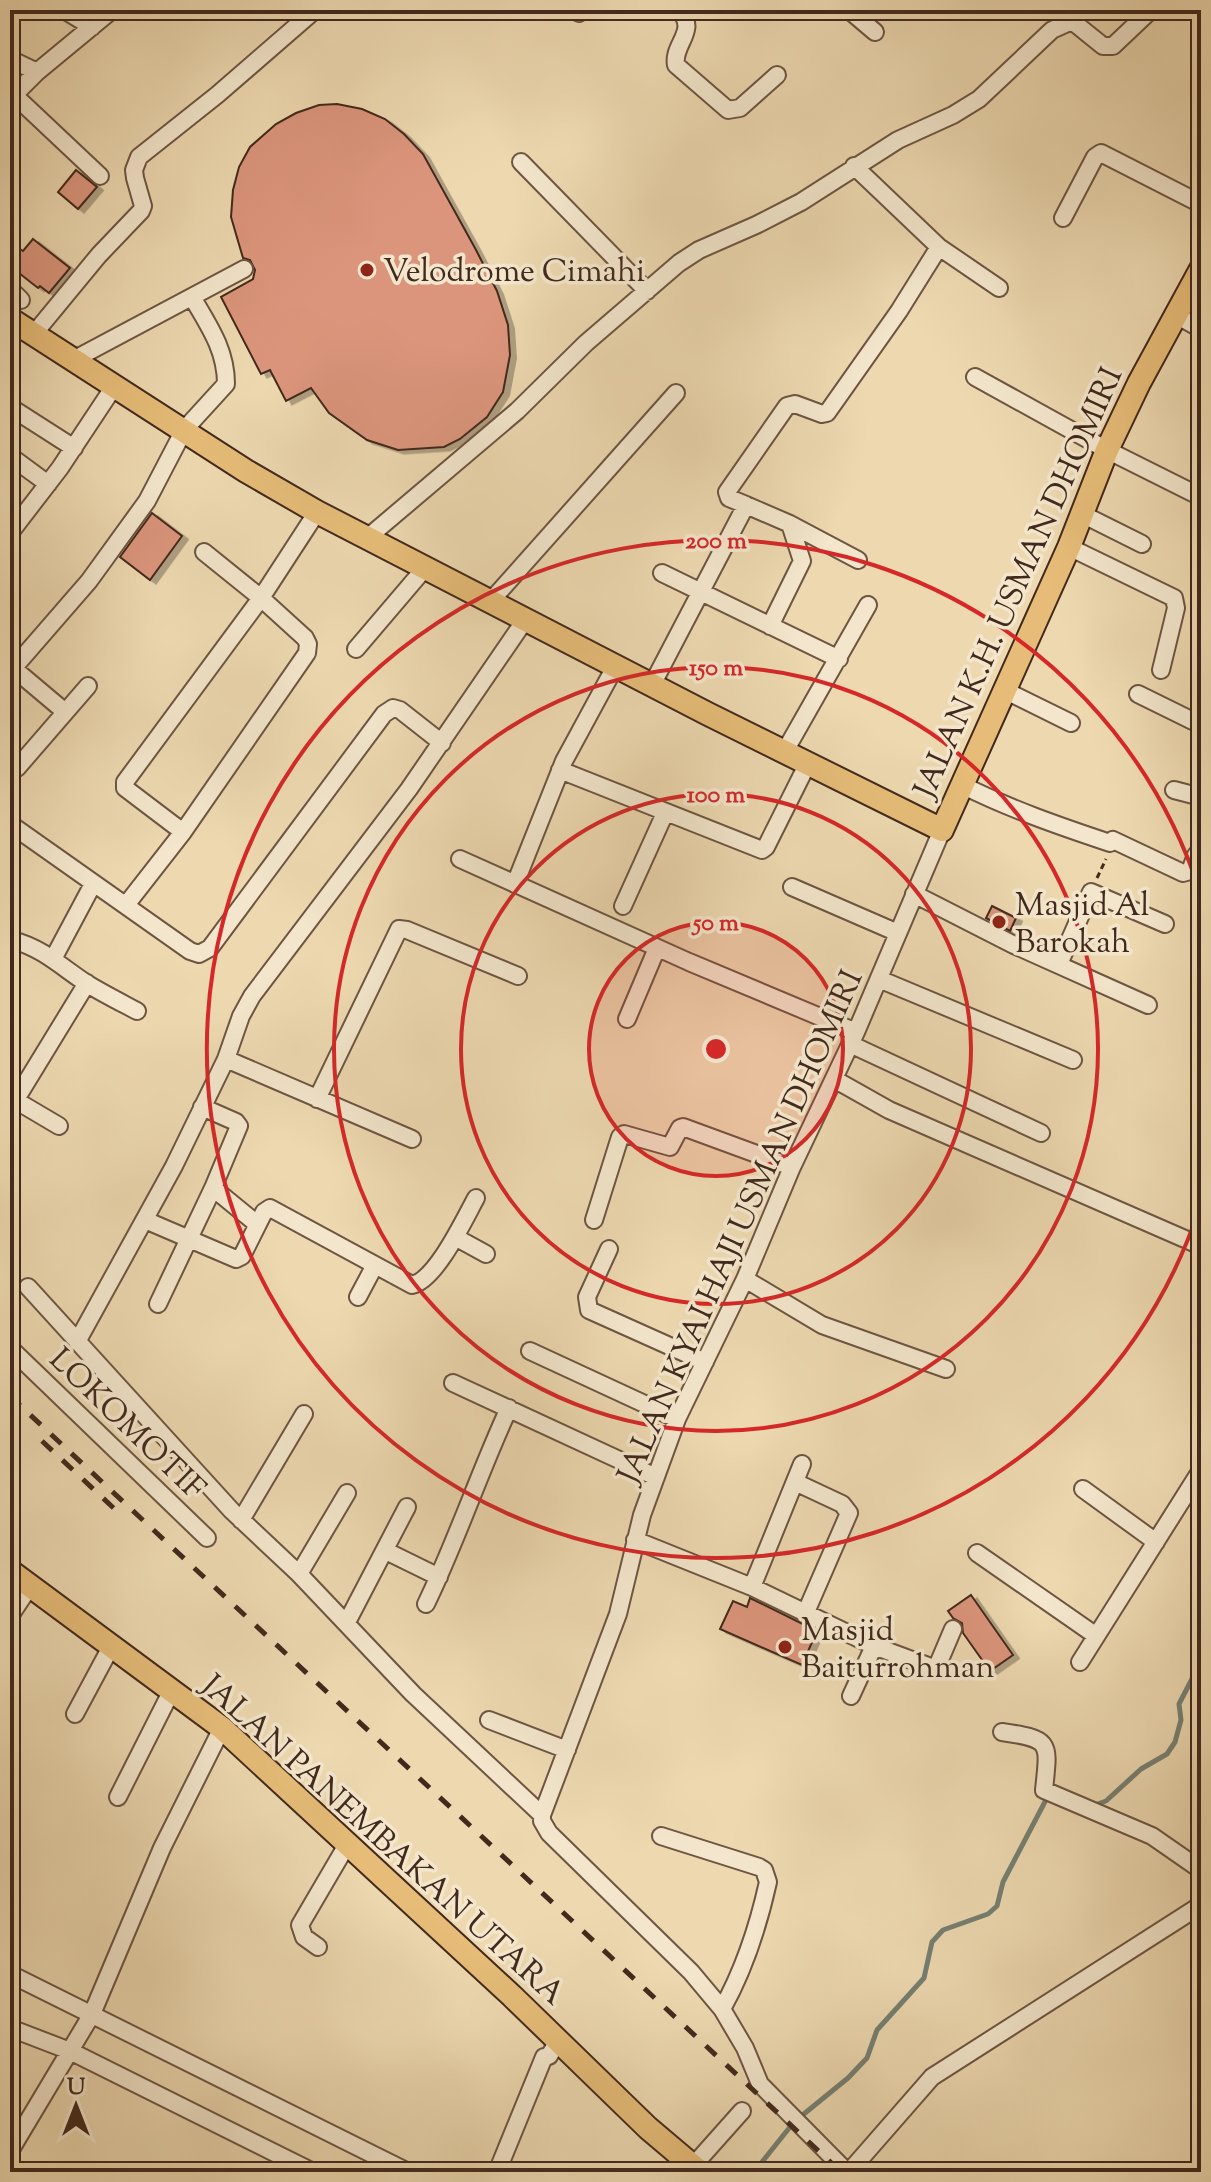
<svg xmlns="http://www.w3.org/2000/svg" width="1211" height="2182" viewBox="0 0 1211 2182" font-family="'Sorts Mill Goudy',serif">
  <defs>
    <filter id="shadow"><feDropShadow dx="6" dy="3.5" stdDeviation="0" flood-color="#0004"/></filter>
  </defs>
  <rect width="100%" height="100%" fill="#edd8b0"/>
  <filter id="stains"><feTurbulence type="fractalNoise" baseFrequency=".0025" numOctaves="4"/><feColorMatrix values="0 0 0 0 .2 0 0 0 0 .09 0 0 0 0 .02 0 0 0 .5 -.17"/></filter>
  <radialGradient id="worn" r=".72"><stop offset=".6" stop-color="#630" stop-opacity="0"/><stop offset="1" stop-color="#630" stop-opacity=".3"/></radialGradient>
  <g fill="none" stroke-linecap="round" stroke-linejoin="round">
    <!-- stream -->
    <path stroke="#768073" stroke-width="5" d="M1095 1805 1106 1801 1141 1769 1167 1754 1175 1742 1181 1720 1179 1704 1194 1675 1201 1573
      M754 2172 794 2122 848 2078 867 2058 877 2030 924 1978 932 1942 943 1930 988 1914 997 1906 1003 1882 1048 1796"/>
  </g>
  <!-- building -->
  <path fill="#db957c" stroke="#42291d" stroke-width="2" filter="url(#shadow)" d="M337 104 362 109 385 119 404 134 423 154 475 248 497 291 508 325 510 355 503 392 487 417 460 439 444 447 398 450 367 440 329 413 311 388 286 401 270 370 261 374 221 297 253 279 255 270 250 260 243 258 231 217 233 190 239 167 250 147 276 124 296 113 319 105Z
    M76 170 97 187 78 209 58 192Z
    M33 239 70 268 49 293 40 286 38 288 10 266V243L23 251Z
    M152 513 182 536 150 580 120 557Z
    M992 906 1016 918 1010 931 986 918Z
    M971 1595 1013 1655 990 1671 963 1633 962 1623 953 1618 948 1611Z
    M750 1598 817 1631 802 1665 720 1629 733 1601 747 1607Z"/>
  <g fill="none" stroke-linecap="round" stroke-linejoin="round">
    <defs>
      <path id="minor" d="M64 10 92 27
        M574 10 579 13 582 10
        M679 10C699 31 672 44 676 65L728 110 740 108 777 75
        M849 10 875 32
        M1194 10 1201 15
        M10 59 37 72
        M14 95 100 176
        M10 99 37 72 112 10
        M521 162 647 291
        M854 166 939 247 999 288
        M1063 218 1095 157 1101 153 1201 204
        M10 289 21 300
        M1176 315 1201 329
        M33 335 99 255 141 211 143 206 135 178 134 170 139 157 217 95 315 10
        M73 360 244 269
        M975 377 1107 450 1201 497
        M10 407 74 448
        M10 456 48 484
        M746 505 729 498 727 492 787 406 795 404 822 414 827 413 899 311 939 247
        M1082 514 1142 544
        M10 533 60 468 115 385
        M366 539 517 411 586 343 679 263 699 250 756 225 801 202 898 140 953 115 979 99 1052 30 1072 21 1103 46H1113L1151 10
        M1069 547 1174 598 1176 608 1161 670
        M662 573 839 659
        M490 602 676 393
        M770 626 802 561 790 524
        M356 649 425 568
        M13 668 64 711
        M10 672 89 581 147 501 184 430 226 384C226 350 209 326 192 297
        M653 683 746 505 790 524 858 560
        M1004 690 1071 723
        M1138 694 1201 725
        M785 751 868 605
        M17 768 88 686
        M560 770 762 850 766 847 808 763
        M962 785C1010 809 1059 826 1110 843L1113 840 1183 873 1190 871 1196 855 1201 856
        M1174 790 1201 797
        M10 824 190 951 199 954 210 948 384 714 393 708 400 710 442 743
        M183 832 125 788V782L261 598 317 512
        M460 859 689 962 856 1032
        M515 884 564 761 616 665
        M792 887 898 933
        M914 894 1014 945 1148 1005
        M126 905 183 832 307 653 308 644 305 638 261 598 204 552
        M623 906 665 813
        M10 945 15 941C42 948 63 968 86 983 102 993 120 1002 137 1011
        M53 959 93 884
        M1059 964 1091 892 1165 924
        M879 979 1073 1060
        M627 1019 657 948
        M850 1044 1041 1133
        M226 1059 412 1139
        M834 1079 889 1110 1201 1246
        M317 1099 399 929 407 930 518 976
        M15 1100 59 1126
        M10 1109 87 983
        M213 1188 257 1224
        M145 1220 236 1259 242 1256 264 1212 270 1208 412 1285C436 1280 464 1220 476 1198
        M594 1220 620 1137 624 1134 670 1147 680 1128 683 1127 792 1167
        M455 1237 486 1254
        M609 1249 587 1297 589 1310 705 1362
        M745 1279 822 1325 946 1369
        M28 1287 232 1511 299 1574
        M358 1297 375 1265
        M158 1304 213 1188 239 1126 236 1122 202 1107
        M77 1342 174 1166 226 1059 241 1016 252 996 409 789 525 620
        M10 1348 207 1538
        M530 1351 677 1419
        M453 1383 656 1477
        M795 1482 842 1504 849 1513 806 1612
        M1083 1489 1156 1542
        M347 1493 299 1574 413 1694 542 1815
        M241 1520 304 1414
        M635 1540 752 1587 874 1646 936 1669 953 1629
        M386 1551 439 1577
        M977 1553 1095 1635
        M752 1587 802 1464
        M426 1604C457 1540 479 1473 509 1408
        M10 1616 30 1586
        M347 1622 407 1507
        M1080 1662 1201 1470
        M851 1696 874 1646
        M75 1714 112 1645
        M489 1720 567 1750
        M1002 1732C1052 1739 1049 1742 1044 1790L1152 1836 1201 1870
        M118 1797 172 1690
        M661 1836 759 1867 764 1870 768 1882C758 1927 745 1968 722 2009
        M318 1947 304 1937 300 1925 348 1843
        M10 1974 408 2172
        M10 2028 70 2051 313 2172
        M10 2151 92 2014 162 1848 222 1728
        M693 2166 742 2111
        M497 2172 544 2057 549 2056 558 2041
        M847 2172 760 2084 745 2048 722 2009 691 1972 549 1833 542 1821V1815L618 1614 642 1515 677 1419 745 1279 792 1167 856 1032 942 830
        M849 2172 932 2077 1201 1905"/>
      <path id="major" d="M10 319 246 471 317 512 708 714 942 830 1069 547 1107 450 1139 383 1201 269
        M10 1571 222 1728 512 1996 648 2128 700 2172"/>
    </defs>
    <!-- minor casing -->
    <use href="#minor" stroke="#6d5542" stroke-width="20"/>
    <!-- major casing -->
    <use href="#major" stroke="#42291d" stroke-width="26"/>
    <!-- path -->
    <path stroke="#42291d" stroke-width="3" stroke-dasharray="6 4" stroke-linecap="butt" d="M1097 878 1106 859"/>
    <!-- minor -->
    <use href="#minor" stroke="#f3e6cc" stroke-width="16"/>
    <!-- major -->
    <use href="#major" stroke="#e6bc78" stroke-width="22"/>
    <!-- rail -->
    <path stroke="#42291d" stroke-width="5" stroke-dasharray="14 14" stroke-linecap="butt" d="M10 1396 841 2172
      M42 1441 121 1515"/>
  </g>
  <!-- distance rings -->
  <circle cx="716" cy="1049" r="127" fill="#d62828" fill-opacity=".12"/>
  <g fill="none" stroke="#d62828" stroke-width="4">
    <circle cx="716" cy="1049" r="127"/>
    <circle cx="716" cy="1049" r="255"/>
    <circle cx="716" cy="1049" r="382"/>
    <path d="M1200 1206A509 509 0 1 1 1200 892"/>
  </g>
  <!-- markers -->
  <g fill="#8f2418" stroke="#f3e6cc" stroke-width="3">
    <circle cx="367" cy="270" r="8"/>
    <circle cx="999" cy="922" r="8"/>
    <circle cx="785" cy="1647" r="8"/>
  </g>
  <g text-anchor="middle" stroke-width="7" stroke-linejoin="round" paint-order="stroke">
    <!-- poi labels -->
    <g font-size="32" fill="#42291d" stroke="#f3e6cc" text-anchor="start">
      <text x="383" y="281">Velodrome Cimahi</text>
      <text x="1015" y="915">Masjid Al<tspan x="1015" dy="37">Barokah</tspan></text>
      <text x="801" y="1640">Masjid<tspan x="801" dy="37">Baiturrohman</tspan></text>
    </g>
    <!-- street labels -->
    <g font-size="32" fill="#42291d" stroke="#f3e6cc">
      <text transform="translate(1017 582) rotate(-66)" y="11">JALAN K.H. USMAN DHOMIRI</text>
      <text transform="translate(739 1226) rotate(-66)" y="11">JALAN KYAI HAJI USMAN DHOMIRI</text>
      <text transform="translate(128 1423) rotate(44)" y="11">LOKOMOTIF</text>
      <text transform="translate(384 1839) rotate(42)" y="11">JALAN PANEMBAKAN UTARA</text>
    </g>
  </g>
  <circle cx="716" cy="1049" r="12" fill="#d62828" stroke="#f3e6cc" stroke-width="4"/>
  <g font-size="24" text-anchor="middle" font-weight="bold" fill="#d62828" stroke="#f3e6cc" stroke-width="7" stroke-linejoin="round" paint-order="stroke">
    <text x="716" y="548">200 m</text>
    <text x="716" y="675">150 m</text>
    <text x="716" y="802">100 m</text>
    <text x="716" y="930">50 m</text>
  </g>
  <!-- margin -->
  <rect width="1211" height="2182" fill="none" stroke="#edd8b0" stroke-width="40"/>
  <rect x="12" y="12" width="1187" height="2158" fill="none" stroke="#42291d" stroke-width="4"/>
  <rect x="20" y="20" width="1171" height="2142" fill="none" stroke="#42291d" stroke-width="2"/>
  <!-- north arrow -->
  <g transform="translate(76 2106)" stroke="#f3e6cc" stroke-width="6" paint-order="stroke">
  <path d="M0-6L14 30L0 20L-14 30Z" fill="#42291d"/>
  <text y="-12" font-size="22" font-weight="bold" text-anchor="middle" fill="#42291d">U</text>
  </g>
  <rect width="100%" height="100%" filter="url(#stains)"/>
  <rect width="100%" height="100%" fill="url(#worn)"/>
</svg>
